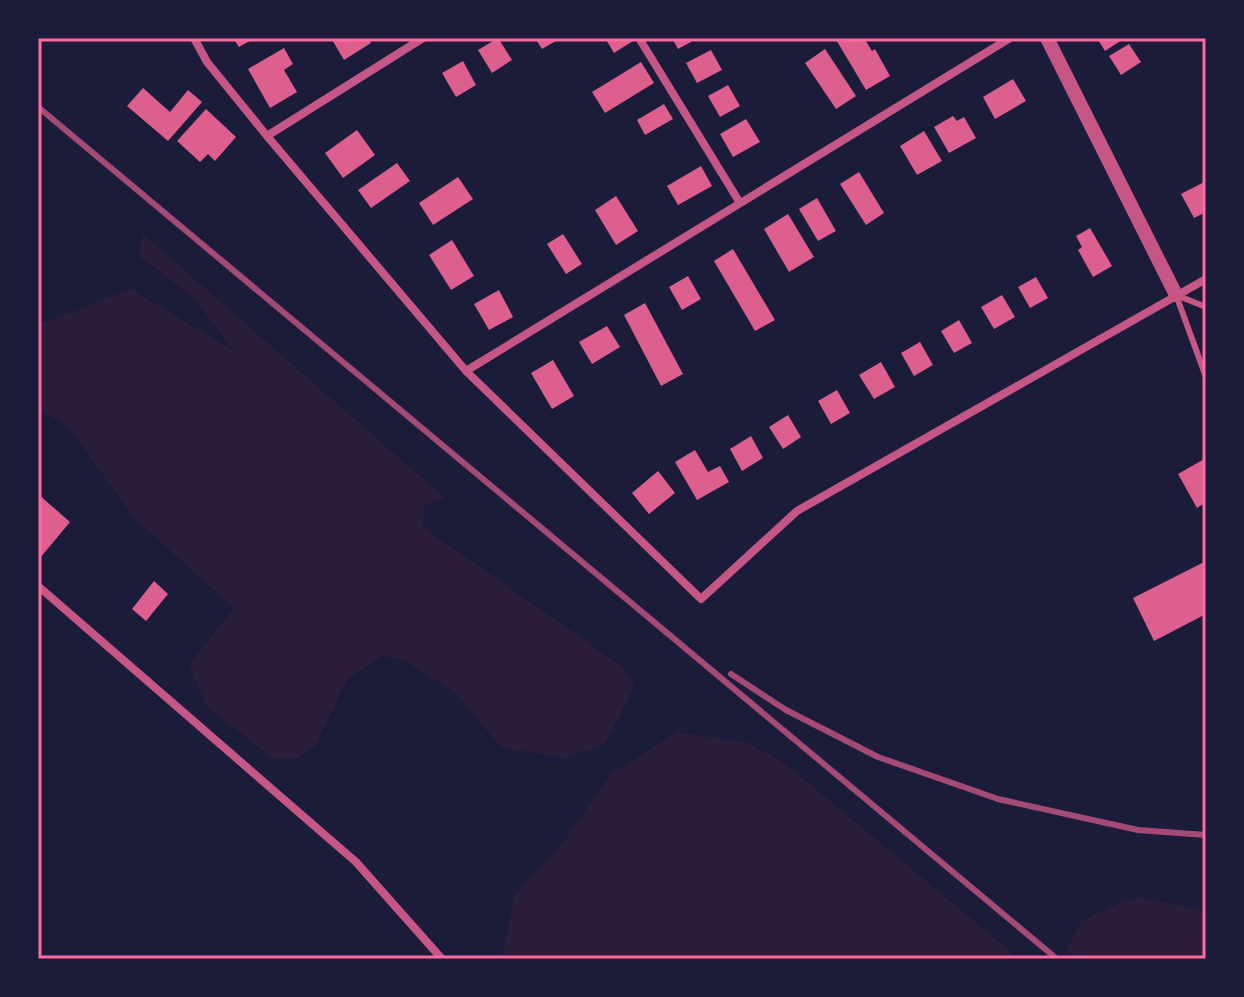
<svg xmlns="http://www.w3.org/2000/svg" width="1244" height="997" viewBox="0 0 1244 997" font-family="Lato,sans-serif">
  <rect width="100%" height="100%" fill="#1b1b3a"/>
  <!-- green -->
  <path fill="#2a1e3b" d="M142 233 445 498 424 505 423 527 623 667 635 685 605 744 564 758 500 747 456 693 404 660 382 656 347 680 315 746 297 758 273 759 207 707 189 665 234 608 135 519 66 424 38 410V323L49 321 131 289 233 350 193 297 139 256Z
    M678 732 749 743 787 765 1016 956V959H502L515 894 561 846 610 774Z
    M1142 898 1206 911V959L1130 955 1112 959H1087L1066 951 1081 921 1126 900Z"/>
  <!-- building -->
  <path fill="#dd5f8e" d="M233 38H255L239 47Z
    M331 38H368L371 43 344 60Z
    M498 38 512 60 492 73 478 50Z
    M535 38H561L542 49Z
    M605 38H631L633 41 614 53Z
    M672 38H698L678 49Z
    M835 38H864L872 51 875 49 890 76 866 90Z
    M1097 38H1125L1105 51Z
    M1129 44 1141 62 1121 75 1109 56Z
    M284 48 293 64 284 70 297 92 270 108 248 69Z
    M825 49 856 96 836 109 805 63Z
    M711 50 722 70 697 83 686 63Z
    M463 61 476 85 456 97 442 73Z
    M641 62 654 83 605 113 592 92Z
    M1013 79 1026 101 995 119 983 97Z
    M728 85 740 106 720 117 708 96Z
    M143 88 170 112 188 90 202 102 168 141 127 106Z
    M664 104 673 119 645 135 637 120Z
    M206 109 236 137 215 161 208 154 200 162 177 141Z
    M953 116 957 121 964 117 976 138 949 153 934 127Z
    M746 119 760 142 733 157 720 134Z
    M357 130 375 155 343 178 325 153Z
    M924 131 942 161 917 175 900 146Z
    M397 163 410 181 371 208 358 190Z
    M701 166 712 186 678 205 667 186Z
    M859 172 884 213 866 225 840 184Z
    M458 177 473 199 433 225 419 203Z
    M1206 181V212L1194 218 1181 194Z
    M616 196 638 231 616 245 595 210Z
    M817 198 836 231 818 241 799 209Z
    M788 214 814 257 789 272 764 229Z
    M1090 228 1112 266 1093 277 1078 250 1082 247 1076 236Z
    M563 234 582 264 566 274 547 244Z
    M452 240 474 276 451 290 429 255Z
    M733 249 775 320 755 331 714 261Z
    M688 276 701 299 682 310 669 287Z
    M1036 277 1048 298 1030 308 1018 287Z
    M499 290 513 317 489 330 474 304Z
    M1002 295 1015 317 994 329 981 307Z
    M645 303 683 374 661 386 624 315Z
    M959 320 972 343 954 353 941 331Z
    M607 326 620 347 592 364 579 342Z
    M920 342 933 365 914 376 901 353Z
    M553 360 574 396 552 409 531 373Z
    M881 362 895 387 874 399 859 375Z
    M837 390 850 413 831 424 818 401Z
    M788 415 801 437 783 449 769 427Z
    M751 436 763 458 742 471 730 449Z
    M695 450 708 472 720 466 729 482 697 500 675 462Z
    M1206 458V502L1197 508 1178 474Z
    M658 471 675 493 649 514 632 493Z
    M38 494 70 522 40 558 38 556Z
    M1206 561V614L1154 641 1133 598Z
    M154 581 168 594 146 621 132 609Z"/>
  <g fill="none" stroke-linecap="round" stroke-linejoin="round">
    <!-- service -->
    <path stroke="#c65784" stroke-width="6" d="M1206 307 1176 295 1206 377"/>
    <!-- minor -->
    <path stroke="#c65784" stroke-width="8" d="M194 38 207 62 267 136 466 371 701 599 797 511 1206 279
      M639 38 740 203
      M267 136 423 38
      M466 371 1010 38
      M38 586 356 862 442 959"/>
    <!-- tertiary -->
    <path stroke="#c65784" stroke-width="14" d="M1047 38 1176 295"/>
    <!-- rail -->
    <path stroke="#a44b75" stroke-width="6" d="M38 107 1057 959
      M731 674 786 710 878 757 998 799 1138 830 1206 835"/>
  </g>
  <!-- border -->
  <rect width="1244" height="997" fill="none" stroke="#1b1b3a" stroke-width="80"/>
  <rect x="40" y="40" width="1164" height="917" fill="none" stroke="#ff6b9d" stroke-width="3"/>
</svg>
